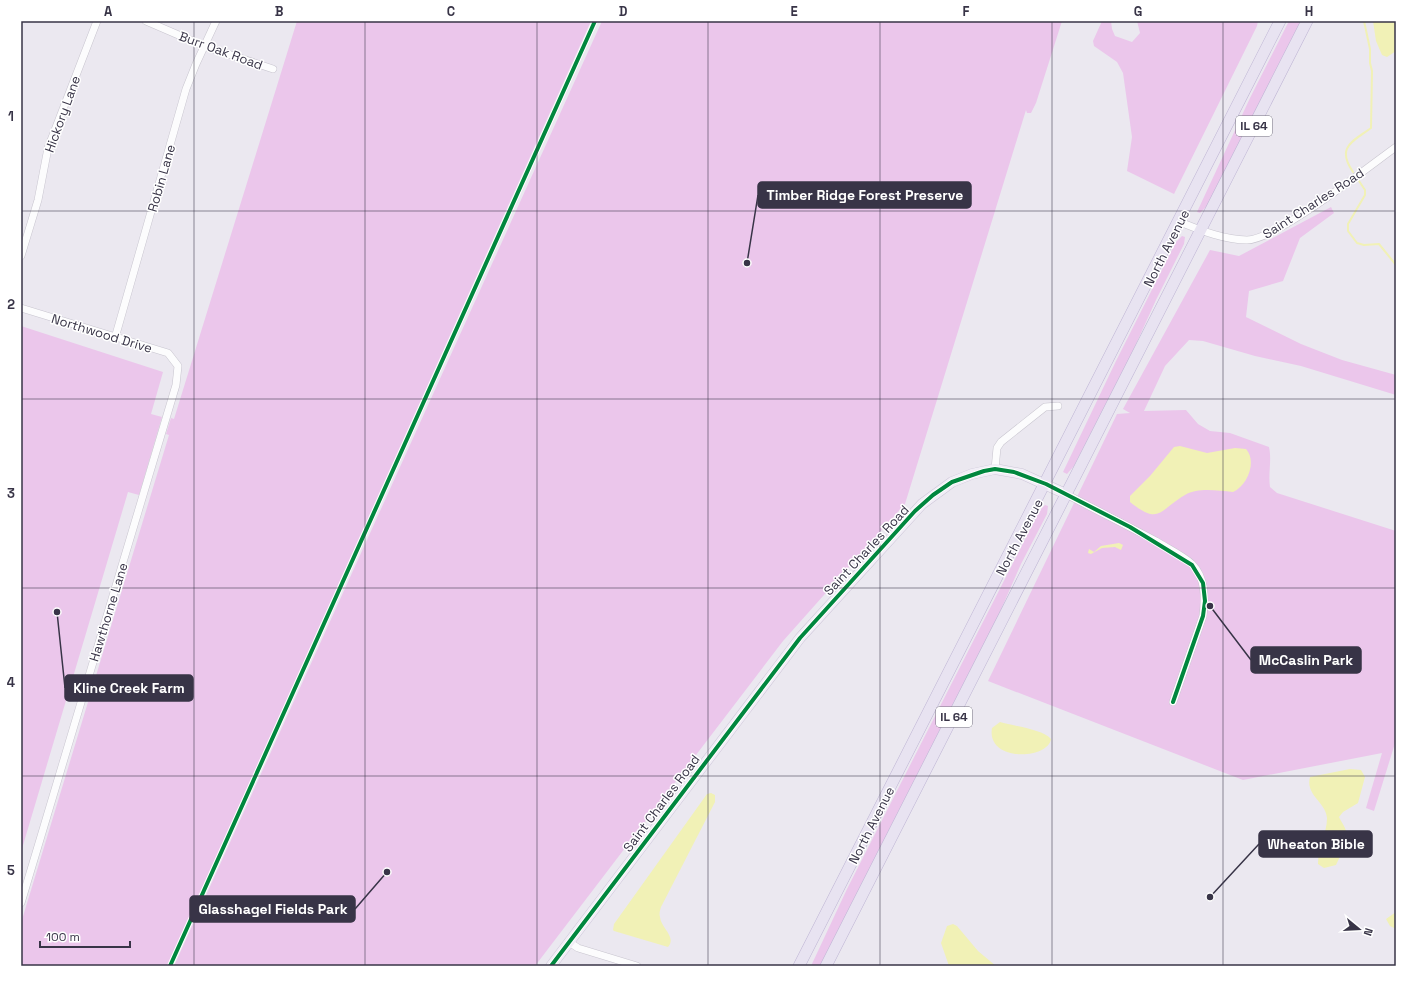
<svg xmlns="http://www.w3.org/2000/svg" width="1417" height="987" viewBox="0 0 1417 987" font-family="'Space Grotesk',sans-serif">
  <rect width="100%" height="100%" fill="#ebe8f0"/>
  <!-- green -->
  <path fill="#ebc6eb" d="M297 21H591L167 966H21V923L169 435 166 434 171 418 174 419Z
    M602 21H1062L1036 103 1031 113H1027L1026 110 905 504 783 641 535 966H174Z
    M1102 21H1111L1112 29 1115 36 1132 42 1140 33 1137 21H1258L1257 26 1174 194 1127 171 1132 137 1123 73 1117 62 1094 46 1093 41Z
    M1289 21H1302L1207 206 1200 213 1197 212 1250 98Z
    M1331 207 1334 213 1300 238 1283 281 1249 291 1246 317 1301 344 1342 360 1396 375V395L1301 366 1255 356 1203 341 1189 340 1165 366 1144 411 1186 410 1198 424 1210 431 1230 433 1269 447C1272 460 1268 473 1270 487L1277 493 1396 531V740L1374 811 1366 808 1382 753 1243 780 988 681 1117 414 1130 413 1123 409 1210 250 1239 256Z
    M1182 236 1185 237 1184 244 1156 300 1131 355 1074 466 1067 474 1063 472 1116 361 1176 242Z
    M21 326 163 372 151 414 162 417 139 495 128 492 21 852Z
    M1045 505 1048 506 1047 514 1021 564 999 614 820 966H811L847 889 1040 510Z"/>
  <!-- water -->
  <path fill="#f1f1b6" d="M1373 21H1396V51L1387 57 1382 55 1376 41Z
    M1180 446 1207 453 1235 448 1246 449C1257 461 1248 485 1233 492 1218 491 1199 487 1185 495 1159 510 1160 526 1130 502V496L1150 476 1174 447Z
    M1119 543 1123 545 1121 550 1115 547 1102 548 1091 554 1088 553 1089 549 1094 552 1101 546Z
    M1000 722C1013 726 1043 729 1051 739 1048 760 986 762 992 728Z
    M1350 769 1361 770 1365 777 1358 803 1343 812 1339 817C1341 822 1345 826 1346 831 1349 841 1340 856 1336 865L1324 868 1318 864C1318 848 1327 833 1327 818 1326 802 1305 795 1310 777Z
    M711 793 715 795V802L661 907C660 910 659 914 660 917 661 928 677 937 668 947L614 931 613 930 614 924 707 794Z
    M1396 912V929L1390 926 1386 919Z
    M953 924 957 926 978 951 996 966H949L941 943 947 926Z"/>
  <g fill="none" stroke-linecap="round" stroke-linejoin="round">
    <!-- stream -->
    <path stroke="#f1f1b6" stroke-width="2" d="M1353 172C1336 147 1352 142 1371 128L1372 71 1370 63V49L1364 21
      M1359 181 1365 190V195L1348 224V231L1357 243 1364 245 1379 244 1396 265"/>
    <defs>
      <path id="street" d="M146 21 204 46 273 69
        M1180 222C1200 230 1224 240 1247 240 1276 240 1368 167 1396 147
        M21 256 38 200 48 148 97 21
        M21 308 168 353 178 366 176 385 21 903
        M115 338 186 89 196 64 216 21
        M995 469 997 448 1001 442 1045 407 1058 406
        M1066 494C1096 510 1126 525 1156 541 1167 548 1182 555 1192 564 1206 578 1205 599 1203 616L1173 702
        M569 942 578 948 637 966"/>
      <path id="secondary" d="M551 966 800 638 922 504 952 482 972 474 995 469 1022 474 1066 494"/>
      <path id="primary" d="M799 966C960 651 1122 337 1280 21
        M826 966 1307 21"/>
    </defs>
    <!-- street casing -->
    <use href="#street" stroke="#c8c5cf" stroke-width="8"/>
    <!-- secondary casing -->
    <use href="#secondary" stroke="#cec7d9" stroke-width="11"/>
    <!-- primary casing -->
    <use href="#primary" stroke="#beb4d4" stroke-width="12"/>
    <!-- street -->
    <use href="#street" stroke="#fcfcfd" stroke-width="7"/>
    <!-- secondary -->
    <use href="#secondary" stroke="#f1eef6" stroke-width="10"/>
    <!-- primary -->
    <use href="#primary" stroke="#e8e3f1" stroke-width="11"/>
    <defs>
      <path id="cycleway" d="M170 966 595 21
        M551 966 800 638 915 511 933 495 952 482 984 471 995 469 1014 472 1046 484 1130 527 1192 565 1203 583 1205 601 1203 616 1173 702"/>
    </defs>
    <!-- cycleway casing -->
    <use href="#cycleway" stroke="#fff" stroke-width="6"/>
    <!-- cycleway -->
    <use href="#cycleway" stroke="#00873e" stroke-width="4"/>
  </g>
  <!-- grid -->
  <path fill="none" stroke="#383447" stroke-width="1" stroke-opacity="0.55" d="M194 21V966M365 21V966M537 21V966M708 21V966M880 21V966M1052 21V966M1223 21V966M21 211H1396M21 399H1396M21 588H1396M21 776H1396"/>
  <g text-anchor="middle" stroke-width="3" stroke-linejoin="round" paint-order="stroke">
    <!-- shield labels -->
    <g fill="#fff" stroke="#74717e" stroke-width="1">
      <rect x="1236" y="116" width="36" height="20" rx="3"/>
      <rect x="936" y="707" width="36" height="20" rx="3"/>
    </g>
    <g font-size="12" font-weight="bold" fill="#383447">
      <text x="1254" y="130">IL 64</text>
      <text x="954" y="721">IL 64</text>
    </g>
    <!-- street labels -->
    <g font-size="13" fill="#383447" stroke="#fff">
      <text transform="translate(221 50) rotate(20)" y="5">Burr Oak Road</text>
      <text transform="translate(62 114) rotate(-70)" y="5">Hickory Lane</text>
      <text transform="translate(161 178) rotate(-74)" y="5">Robin Lane</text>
      <text transform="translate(1313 203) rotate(-33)" y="5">Saint Charles Road</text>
      <text transform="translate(1166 248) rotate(-63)" y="5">North Avenue</text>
      <text transform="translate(102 333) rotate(17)" y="5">Northwood Drive</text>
      <text transform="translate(1019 537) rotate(-62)" y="5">North Avenue</text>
      <text transform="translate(866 550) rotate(-47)" y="5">Saint Charles Road</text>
      <text transform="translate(108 612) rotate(-73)" y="5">Hawthorne Lane</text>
      <text transform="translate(661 803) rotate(-53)" y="5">Saint Charles Road</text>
      <text transform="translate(871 825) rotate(-63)" y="5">North Avenue</text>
    </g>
  </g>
  <!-- callouts -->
  <path fill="none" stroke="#383447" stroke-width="1.5" d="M747 263L758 195M1210 606L1251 660M57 612L65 688M1210 897L1259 844M387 872L355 909"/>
  <g fill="#383447" stroke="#fff" stroke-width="1.5">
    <circle cx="747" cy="263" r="4"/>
    <circle cx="1210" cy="606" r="4"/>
    <circle cx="57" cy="612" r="4"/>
    <circle cx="1210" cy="897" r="4"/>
    <circle cx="387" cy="872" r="4"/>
  </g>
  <g fill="#383447" stroke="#383447" stroke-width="1.5">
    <rect x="758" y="182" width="213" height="26" rx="4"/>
    <rect x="1251" y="647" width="110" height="26" rx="4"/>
    <rect x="65" y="675" width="128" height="26" rx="4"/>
    <rect x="1259" y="831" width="113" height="26" rx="4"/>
    <rect x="190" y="896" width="165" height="26" rx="4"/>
  </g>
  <g font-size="14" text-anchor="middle" font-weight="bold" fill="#fff">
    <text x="865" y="200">Timber Ridge Forest Preserve</text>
    <text x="1306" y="665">McCaslin Park</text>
    <text x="129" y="693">Kline Creek Farm</text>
    <text x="1316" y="849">Wheaton Bible</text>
    <text x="273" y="914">Glasshagel Fields Park</text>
  </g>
  <!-- border -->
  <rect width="1417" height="987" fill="none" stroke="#ffffff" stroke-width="44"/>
  <!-- north arrow -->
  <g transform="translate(1359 929) rotate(108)" stroke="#ffffff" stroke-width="3" paint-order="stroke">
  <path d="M0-3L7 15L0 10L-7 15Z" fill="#383447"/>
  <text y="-6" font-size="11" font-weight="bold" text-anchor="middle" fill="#383447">N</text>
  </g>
  <!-- scale -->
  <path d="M40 941v6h90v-6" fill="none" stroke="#383447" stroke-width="2"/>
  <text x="46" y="941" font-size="12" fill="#383447" stroke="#ffffff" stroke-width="3" paint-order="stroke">100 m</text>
  <rect x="22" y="22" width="1373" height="943" fill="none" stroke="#383447" stroke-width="1.5"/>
  <g font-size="13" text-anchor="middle" font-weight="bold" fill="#383447">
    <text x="108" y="16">A</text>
    <text x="279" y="16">B</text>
    <text x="451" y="16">C</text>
    <text x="623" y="16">D</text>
    <text x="794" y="16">E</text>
    <text x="966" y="16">F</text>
    <text x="1138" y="16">G</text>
    <text x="1309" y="16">H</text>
    <text x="11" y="121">1</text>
    <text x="11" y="309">2</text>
    <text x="11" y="498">3</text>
    <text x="11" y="687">4</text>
    <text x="11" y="875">5</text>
  </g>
</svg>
